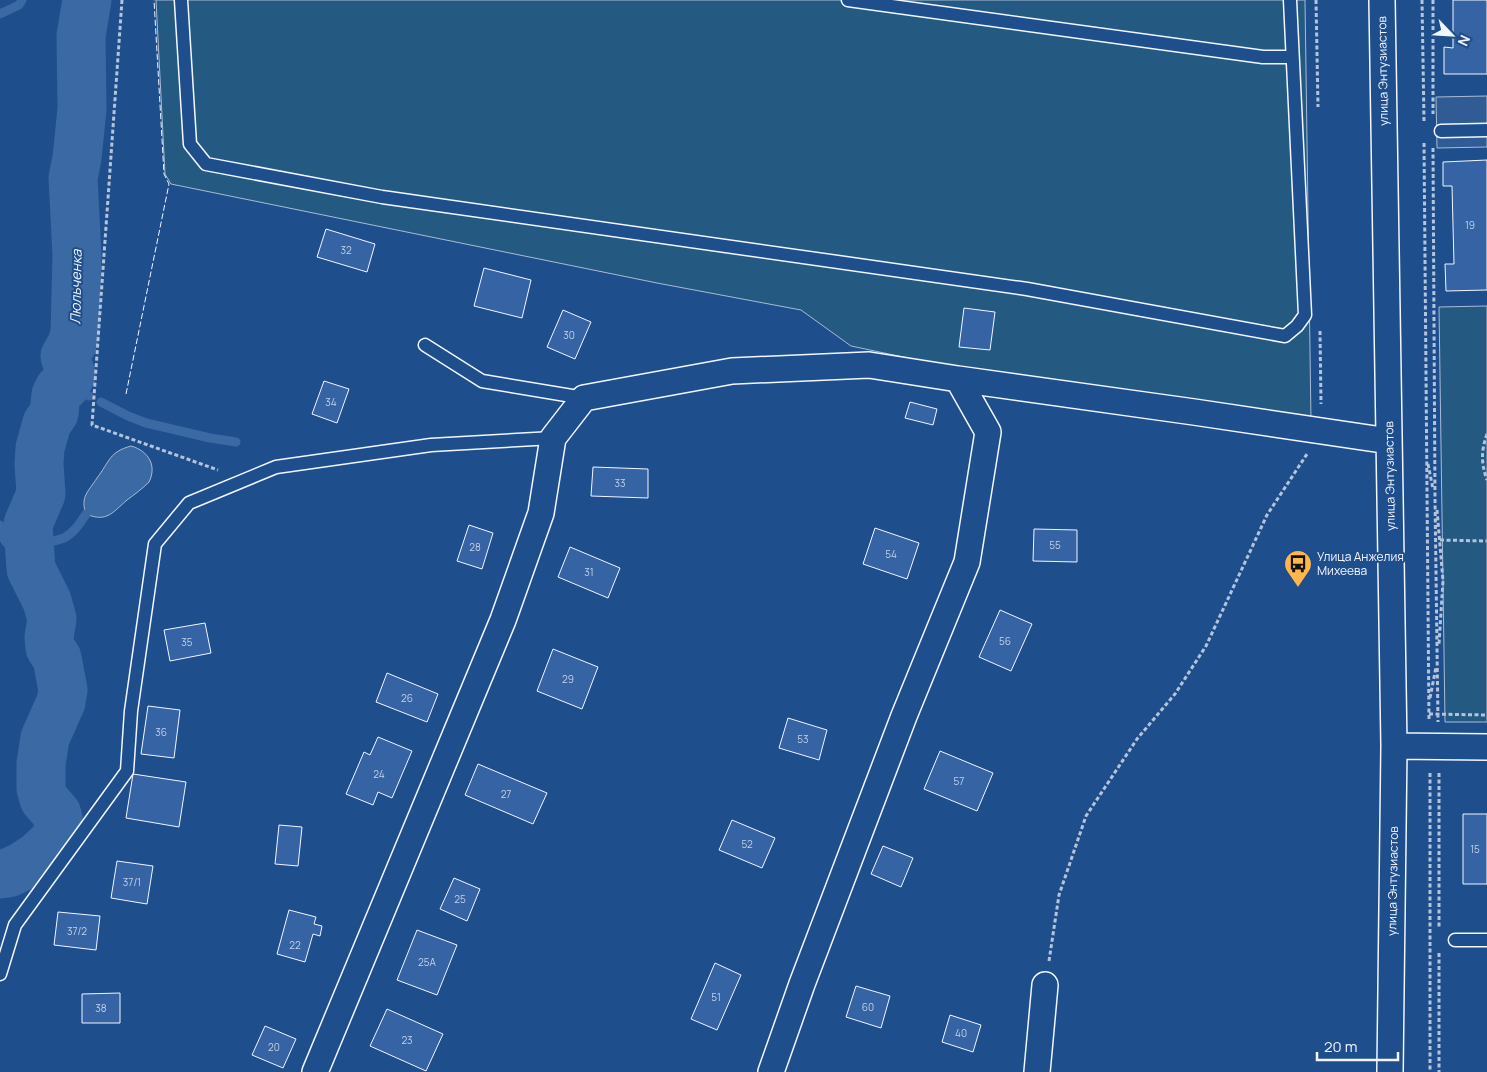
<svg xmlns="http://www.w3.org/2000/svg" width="1487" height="1072" viewBox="0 0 1487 1072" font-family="Manrope,sans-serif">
  <rect width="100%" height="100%" fill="#1f4e8c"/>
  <!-- green -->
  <path fill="#245a82" stroke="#a8bbd7" d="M156 0H1305L1311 422 1022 382 851 346 801 310 657 283 171 184 165 174Z
    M1487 306V722H1445L1439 307Z"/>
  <!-- parking -->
  <path fill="#305b95" stroke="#a8bbd7" d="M1487 96V147L1437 148 1436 97Z"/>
  <!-- water -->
  <path fill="#3b69a3" stroke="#a8bbd7" d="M131 446C149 451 157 466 149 482 142 489 135 494 127 500 113 512 107 523 86 514 80 497 88 492 97 478 110 461 109 452 131 446Z"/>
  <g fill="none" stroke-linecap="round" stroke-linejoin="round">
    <!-- stream -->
    <path stroke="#3b69a3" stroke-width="9" d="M0 14 19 5 22 0
      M66 384 89 396
      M101 402 128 416 146 423 210 438 236 442
      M0 525C1 529 1 534 3 537 7 547 20 553 30 557 40 541 48 544 64 538 74 533 80 523 86 514"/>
    <!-- river -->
    <path stroke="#3b69a3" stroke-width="49" d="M0 874 8 873 23 866 38 856 52 843 58 833 59 824 57 814 44 799 41 788V764L45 738 61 702 63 690 57 658 50 648 49 637 52 619 47 601 31 569 28 524 41 494 39 464 40 448 47 423 54 413 56 395 59 389 65 386 71 375 65 356 72 344 75 333 77 255 73 178 77 158 82 109 81 36 87 0"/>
  </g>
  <!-- building -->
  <path fill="#3563a3" stroke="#f2f6ff" d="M1453 0H1487V74H1444V47L1453 48Z
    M1487 160V290L1446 291 1445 264H1454L1452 186H1443V162Z
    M326 229 375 244 367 272 317 257Z
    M484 268 531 280 522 318 474 306Z
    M964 308 995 312 990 350 959 347Z
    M563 310 591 322 575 359 547 347Z
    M324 381 349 389 337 423 312 414Z
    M910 402 937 409 933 425 905 418Z
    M593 467 648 469V498L591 496Z
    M469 525 493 533 482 569 457 561Z
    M875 528 919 543 907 579 863 564Z
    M1034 529 1077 530V562L1033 561Z
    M570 547 620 568 608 598 558 577Z
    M1000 610 1032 624 1011 671 979 657Z
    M205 623 211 653 170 661 164 630Z
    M553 649 598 667 582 709 537 691Z
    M387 673 438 694 427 722 376 702Z
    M148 706 180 710 174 758 141 754Z
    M788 718 827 730 819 760 779 748Z
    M378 737 412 751 392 798 378 792 373 805 346 794 364 752 370 755Z
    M940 751 993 773 977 811 924 789Z
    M478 764 547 793 533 824 465 795Z
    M133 774 186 782 179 827 126 818Z
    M1463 814H1487V884H1463Z
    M732 820 775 838 762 868 719 850Z
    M279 825 302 827 298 866 275 864Z
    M883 846 913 858 901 887 871 874Z
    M117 861 153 866 147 904 111 898Z
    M454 878 480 889 467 921 440 909Z
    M289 910 316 917 314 924 322 926 320 936 313 934 305 962 277 954Z
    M58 912 100 916 96 950 54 945Z
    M417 930 457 945 437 995 397 980Z
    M715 963 741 975 717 1030 691 1019Z
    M856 986 890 996 881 1028 846 1017Z
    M120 993V1023H82V994Z
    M387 1009 443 1034 426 1071 370 1046Z
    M950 1015 981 1025 973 1052 942 1042Z
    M265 1026 296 1039 283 1068 252 1055Z"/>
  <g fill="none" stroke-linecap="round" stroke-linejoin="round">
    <defs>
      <path id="service" d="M181 0 190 144 206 164 382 197 1027 289 1285 336 1297 326 1305 315 1290 0
        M848 0 1263 57H1292
        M1441 131 1487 130
        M425 345 482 381 584 398
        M1455 940H1487
        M0 974 15 925 127 771 131 711 155 544 189 503 276 467 431 445 553 438"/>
      <path id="minor" d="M1382 0 1394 746 1390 1072
        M958 379 1194 412 1389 441
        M1394 746 1487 747
        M315 1072 503 620 541 513 553 438 584 398 732 371 869 365 958 379 988 432 967 562 904 716 802 984 771 1072
        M1037 1072 1045 985"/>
    </defs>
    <!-- service casing -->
    <use href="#service" stroke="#f2f6ff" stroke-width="15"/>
    <!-- minor casing -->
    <use href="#minor" stroke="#f2f6ff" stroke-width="28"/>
    <!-- path -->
    <path stroke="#b3c4dc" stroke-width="3" stroke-dasharray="4 2.5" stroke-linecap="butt" d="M122 0 92 425 218 470
      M1316 0 1318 107
      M1422 0 1424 121
      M1433 0V114
      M1424 143 1429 721
      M1433 148 1435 498 1438 722
      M1320 331 1321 404
      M1487 434C1481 451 1481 463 1487 480
      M1428 464 1433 489
      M1437 510 1443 581 1439 644
      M1440 540 1487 541
      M1430 698 1436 667
      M1429 714 1487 715
      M1430 773V1072
      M1439 773V927
      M1439 953V1072
      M1049 961 1059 895 1086 816 1137 739 1175 694 1206 646 1267 515 1307 454"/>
    <!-- service -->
    <use href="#service" stroke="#1f4e8c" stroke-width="12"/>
    <!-- minor -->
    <use href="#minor" stroke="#1f4e8c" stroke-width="25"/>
    <!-- fence -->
    <path stroke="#f2f6ff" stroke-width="1" stroke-dasharray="6 2.5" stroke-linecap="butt" d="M126 394 169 184 164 174 154 0"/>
  </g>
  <!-- icons -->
  <defs>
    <symbol id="bus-pin" viewBox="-11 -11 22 30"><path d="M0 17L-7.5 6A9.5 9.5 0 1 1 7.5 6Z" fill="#ffb74d" stroke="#1f4e8c"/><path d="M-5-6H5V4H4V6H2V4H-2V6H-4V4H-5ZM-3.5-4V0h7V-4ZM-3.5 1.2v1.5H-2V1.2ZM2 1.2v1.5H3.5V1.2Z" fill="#111"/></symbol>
  </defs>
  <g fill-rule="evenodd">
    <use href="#bus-pin" x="1282" y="548" width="32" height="43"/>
  </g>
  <g text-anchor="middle" stroke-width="4" stroke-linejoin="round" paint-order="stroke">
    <!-- number labels -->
    <g font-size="10" fill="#c3d1e8">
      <text x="1470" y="229">19</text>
      <text x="346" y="254">32</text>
      <text x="569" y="339">30</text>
      <text x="331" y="406">34</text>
      <text x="620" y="487">33</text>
      <text x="1055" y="549">55</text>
      <text x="475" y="551">28</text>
      <text x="891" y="558">54</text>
      <text x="589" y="576">31</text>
      <text x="1005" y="645">56</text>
      <text x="187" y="646">35</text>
      <text x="568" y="683">29</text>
      <text x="407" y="702">26</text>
      <text x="161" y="736">36</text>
      <text x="803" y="743">53</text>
      <text x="379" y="778">24</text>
      <text x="959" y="785">57</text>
      <text x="506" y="798">27</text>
      <text x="747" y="848">52</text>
      <text x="1475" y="853">15</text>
      <text x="132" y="886">37/1</text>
      <text x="460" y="903">25</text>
      <text x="77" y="935">37/2</text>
      <text x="295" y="949">22</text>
      <text x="427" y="966">25А</text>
      <text x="716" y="1001">51</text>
      <text x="868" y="1011">60</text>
      <text x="101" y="1012">38</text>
      <text x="961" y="1037">40</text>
      <text x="407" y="1044">23</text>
      <text x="274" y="1051">20</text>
    </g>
    <!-- street labels -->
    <g font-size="12" fill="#f2f6ff" stroke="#1f4e8c">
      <text transform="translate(1383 71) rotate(-91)" y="4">улица Энтузиастов</text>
      <text transform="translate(1390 476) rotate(-91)" y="4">улица Энтузиастов</text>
      <text transform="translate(1393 881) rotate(-89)" y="4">улица Энтузиастов</text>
    </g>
    <!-- poi labels -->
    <g font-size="12" fill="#f2f6ff" stroke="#1f4e8c" text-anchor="start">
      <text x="1317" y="561">Улица Анжелия<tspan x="1317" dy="14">Михеева</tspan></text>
    </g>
    <!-- water labels -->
    <g font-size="14" font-style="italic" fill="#f2f6ff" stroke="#1f4e8c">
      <text transform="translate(76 287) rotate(-89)" y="5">Люльченка</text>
    </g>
  </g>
  <!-- north arrow -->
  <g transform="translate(1452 35) rotate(115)" stroke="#1f4e8c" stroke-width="4" paint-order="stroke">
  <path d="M0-4L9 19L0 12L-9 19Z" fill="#f2f6ff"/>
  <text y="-8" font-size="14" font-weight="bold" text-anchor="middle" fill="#f2f6ff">N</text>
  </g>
  <!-- scale -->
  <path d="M1317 1052v8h81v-8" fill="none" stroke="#f2f6ff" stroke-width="2.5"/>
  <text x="1324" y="1052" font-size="15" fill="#f2f6ff" stroke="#1f4e8c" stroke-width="4" paint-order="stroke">20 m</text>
</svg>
